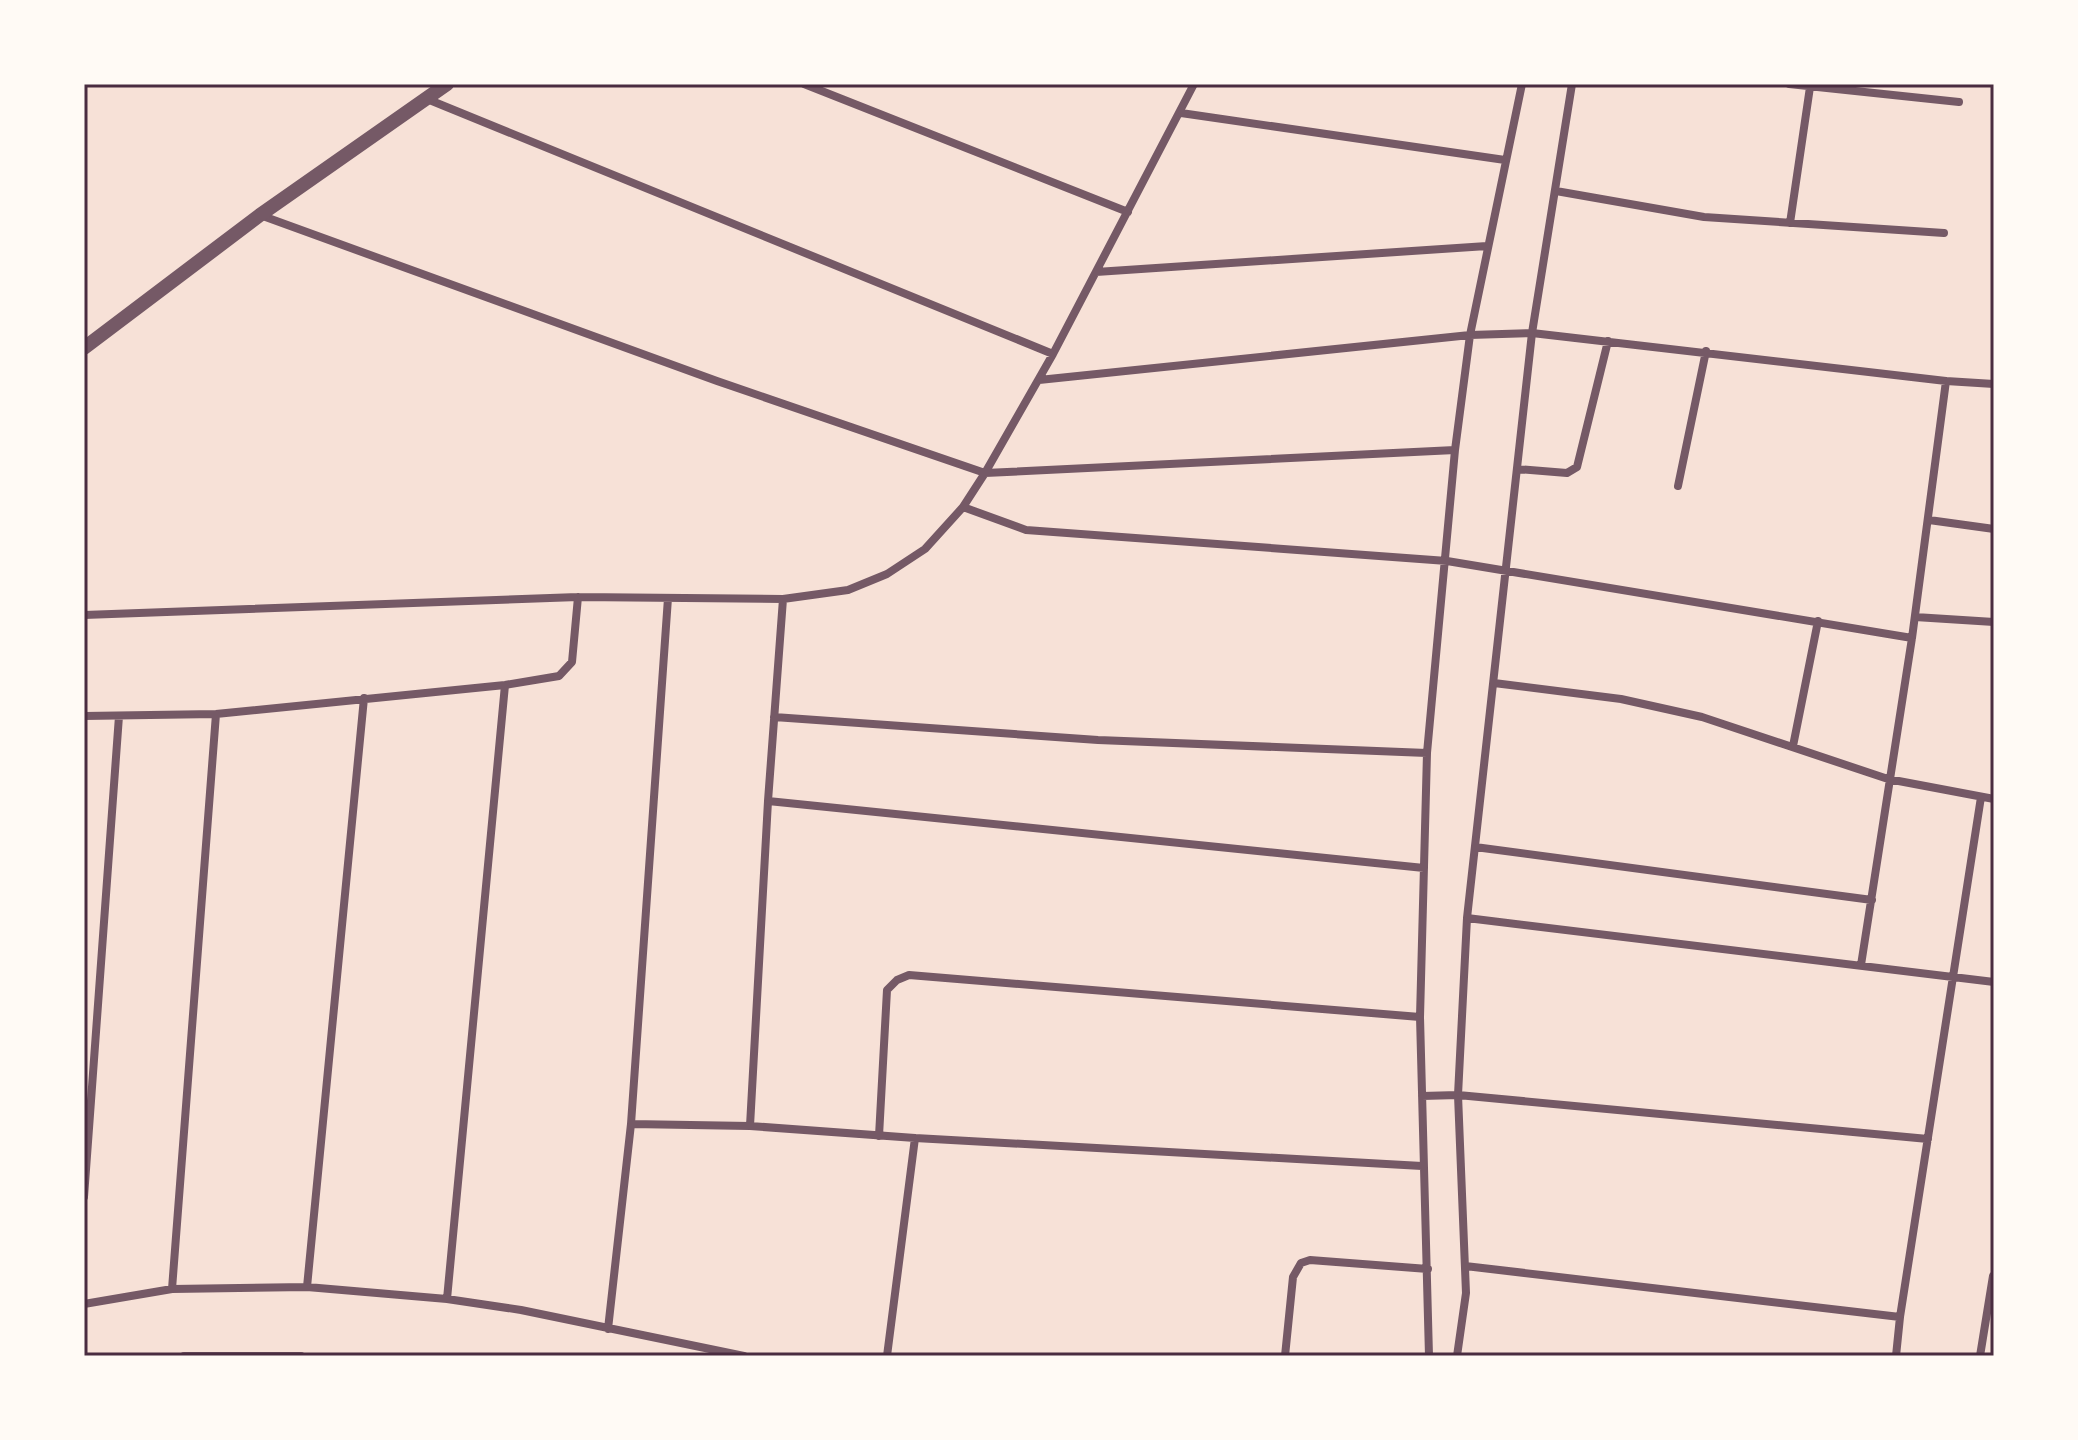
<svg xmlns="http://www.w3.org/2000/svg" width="2078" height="1440" viewBox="0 0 2078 1440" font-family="'Varela Round',sans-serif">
  <rect width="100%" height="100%" fill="#f7e1d7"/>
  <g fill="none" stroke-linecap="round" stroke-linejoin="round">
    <!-- minor -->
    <path stroke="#755966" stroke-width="8" d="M804 84 1128 212
      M1789 84 1959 102
      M427 99 1053 354
      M1181 113 1505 160
      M1556 191 1704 217 1944 233
      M260 215 717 381 985 473 1455 450
      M1790 223 1810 87
      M1096 272 1487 246
      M1039 380 1470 335 1532 333 1946 381 1994 384
      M1517 469 1567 473 1577 467 1608 341
      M1678 486 1706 351
      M963 507 1026 530 1447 561 1912 638
      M1929 520 1994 529
      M84 615 578 597 783 599 848 590 887 574 925 549 963 507 985 473 1053 354 1194 84
      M1915 617 1994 622
      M1494 683 1621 699 1702 717 1888 779 1994 799
      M84 716 216 714 505 685 559 676 572 662 578 597
      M774 717 1098 740 1427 753
      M1793 746 1818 621
      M768 801 1424 868
      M1475 847 1872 900
      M1467 918 1994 982
      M1861 965 1912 638 1946 381
      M1422 1096 1458 1095 1928 1139
      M631 1124 750 1126 915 1138 1422 1166
      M750 1126 768 801 783 599
      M879 1136 887 990 897 980 909 975 1420 1017
      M84 1197 119 716
      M1465 1266 1900 1317
      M307 1287 364 698
      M172 1289 216 714
      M447 1299 505 685
      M84 1304 172 1289 307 1287 447 1299 521 1310 744 1356
      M608 1329 631 1124 668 598
      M184 1356H301
      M887 1356 915 1138
      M1285 1356 1293 1277 1301 1263 1310 1260 1428 1269
      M1429 1356 1420 1017 1427 753 1455 450 1470 335 1522 84
      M1457 1356 1466 1293 1458 1095 1467 918 1532 333 1572 84
      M1896 1356 1900 1317 1981 797
      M1980 1356 1993 1276"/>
    <!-- tertiary -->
    <path stroke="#755966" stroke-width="14" d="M84 348 260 215 447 84"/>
  </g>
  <!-- border -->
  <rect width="2078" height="1440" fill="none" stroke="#fffaf5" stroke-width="172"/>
  <rect x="86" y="86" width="1906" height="1268" fill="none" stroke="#4a2c40" stroke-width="3"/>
</svg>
